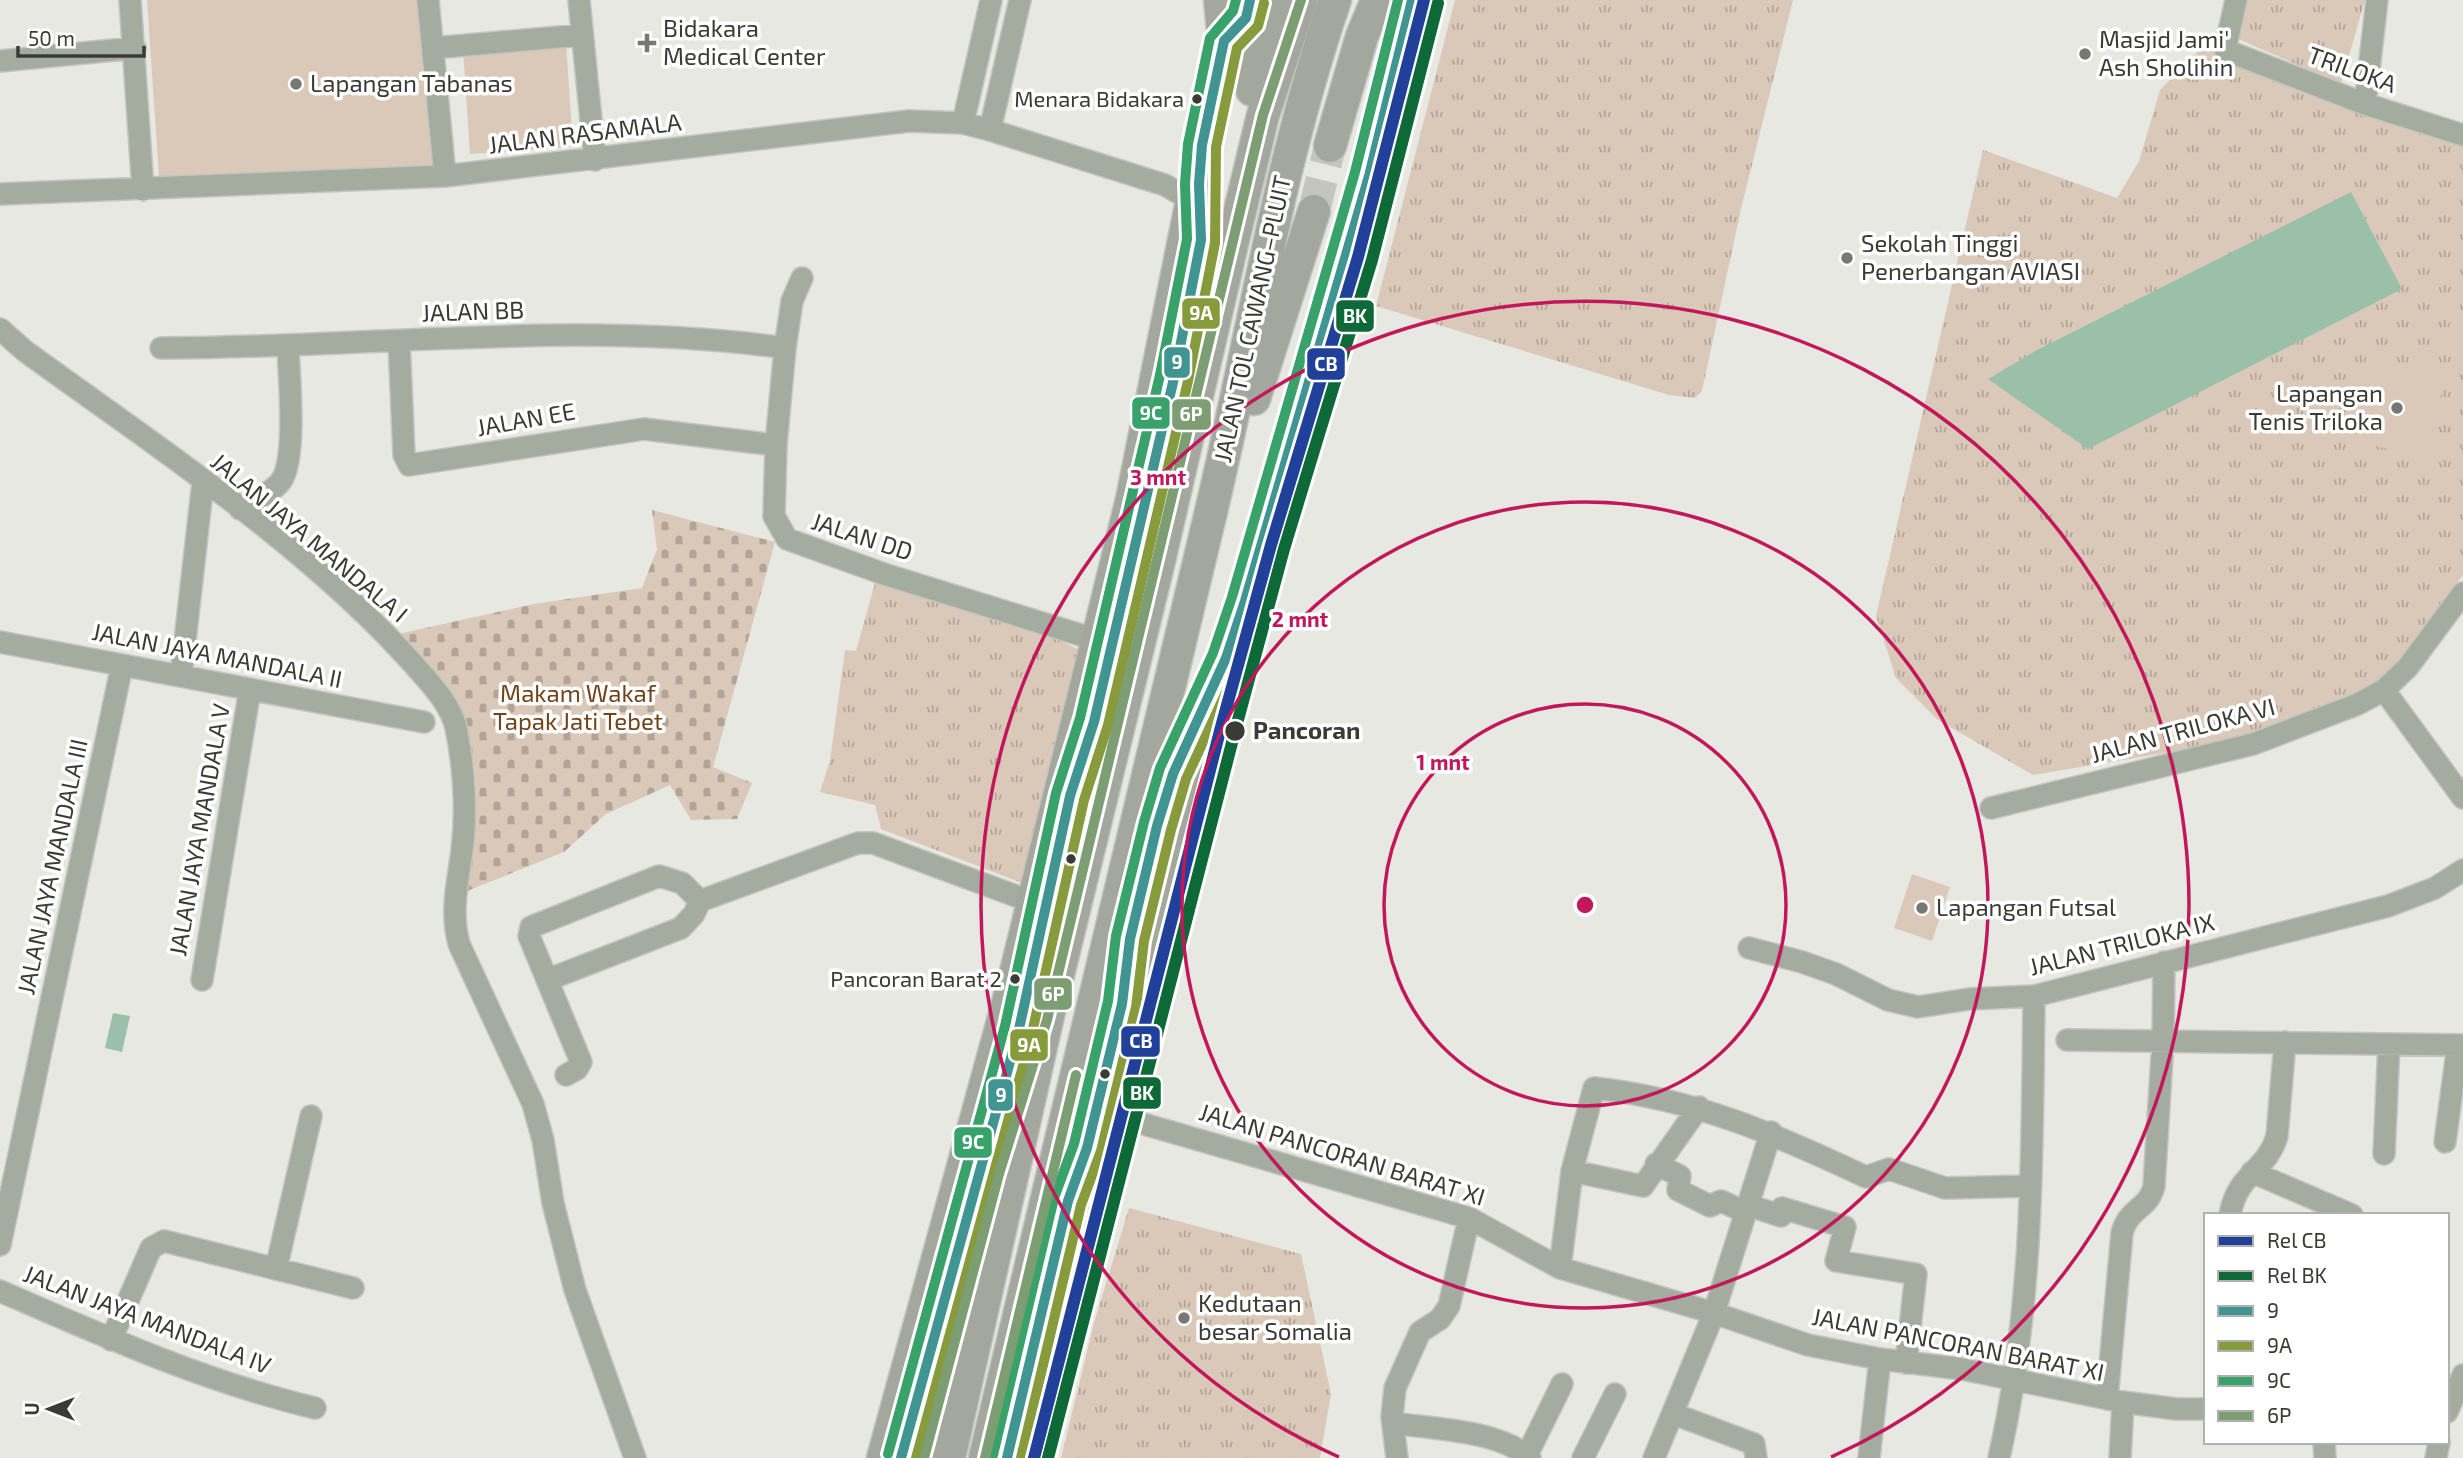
<svg xmlns="http://www.w3.org/2000/svg" width="2463" height="1458" viewBox="0 0 2463 1458" font-family="'Exo 2',sans-serif">
  <defs>
    <pattern id="grass-tufts" width="24" height="20" patternUnits="userSpaceOnUse" patternTransform="scale(1.75)"><rect width="24" height="20" fill="#dac9b9"/><path d="M3 7l-1-3M5 7V3M7 7l1-3M15 17l-1-3M17 17v-4M19 17l1-3" fill="none" stroke="#b2a497"/></pattern>
    <pattern id="cemetery-stones" width="16" height="16" patternUnits="userSpaceOnUse" patternTransform="scale(1.75)"><rect width="16" height="16" fill="#dac9b9"/><path d="M2 7V4a2 2 0 0 1 4 0v3zM10 15v-3a2 2 0 0 1 4 0v3z" fill="#b2a497"/></pattern>
  </defs>
  <rect width="100%" height="100%" fill="#e8e8e3"/>
  <!-- grass -->
  <path fill="url(#grass-tufts)" d="M1455 0H1793L1741 209 1702 391 1695 398 1669 395 1376 306Z
    M2240 0H2365L2341 84 2229 35Z
    M2202 47 2463 147V575L2384 679 2271 735 2033 775 1938 720 1896 678 1876 616 1983 150 2117 198 2139 161 2160 90Z
    M877 576 1042 631 1083 652 1030 886 881 829 875 805 820 792 830 760 845 650 856 651Z
    M1129 1208 1301 1254 1331 1394 1320 1458H1061L1094 1323Z"/>
  <!-- cemetery -->
  <path fill="url(#cemetery-stones)" d="M652 510 775 542 713 767 752 783 737 819 691 820 670 785 606 814 564 852 460 894C475 830 490 755 449 697 434 675 415 655 398 634L534 604 642 588 657 549Z"/>
  <!-- pitch -->
  <path fill="#dac9b9" d="M147 0H431L448 167 159 177Z
    M566 43 573 147 470 154 463 50Z
    M2451 316 2463 318V357L2444 354Z
    M2366 358 2445 375 2428 458 2349 440Z
    M1912 874 1950 887 1932 941 1894 928Z"/>
  <!-- water -->
  <path fill="#9ac0a9" d="M2351 192 2402 289 2088 449 1988 379 2037 350Z
    M113 1013 130 1016 122 1052 105 1048Z"/>
  <g fill="none" stroke-linecap="round" stroke-linejoin="round">
    <!-- highway-tunnel -->
    <path stroke="#c5c5c0" stroke-width="32" stroke-dasharray="32 16" stroke-linecap="butt" d="M1314 211 1330 146"/>
    <defs>
      <path id="minor" d="M130 0 143 190
        M428 0 445 176
        M579 0 595 160
        M2236 0 2225 50 2365 104 2463 135
        M433 48 582 35
        M0 61 135 48
        M2365 104 2377 0
        M963 123 991 0
        M990 130 1020 0
        M0 194 445 176 909 121 963 123 990 130 1165 185 1182 195 1190 208
        M802 278 792 301 785 348 776 445 774 516 787 539 887 575 1097 640
        M0 329 25 351C158 448 307 544 416 667 431 684 451 705 456 728 464 766 467 812 462 850 458 883 450 910 459 944L533 1104 543 1140 553 1203 575 1290 635 1458
        M399 341 404 455 409 465 644 429 776 445
        M161 348C368 348 579 319 785 348
        M240 509C252 501 272 493 281 481 297 459 289 376 288 347
        M0 642 424 722
        M181 676 203 482
        M2384 690 2463 798
        M1991 808 2253 744 2358 704 2384 690 2408 667 2463 593
        M1749 948 1802 962 1836 974 1888 1000 1918 1007 1969 999 2034 996 2388 906 2435 888 2463 870
        M202 980 250 689
        M547 980 681 928 694 914 700 901 858 843H873L1032 902
        M2067 1040 2463 1045
        M566 1075 577 1069 581 1062 529 936 531 927 659 876 682 883 700 901
        M1109 1114 1469 1218 1560 1268 1714 1313 1808 1345 1880 1359 1962 1369 2123 1402 2176 1409H2206
        M2445 1142 2458 1045
        M2384 1154 2389 1044
        M1656 1164 1680 1176 1678 1190 1710 1206 1721 1201 1745 1212
        M1572 1171 1643 1186 1699 1107
        M2252 1172 2352 1215
        M1748 1205 1781 1216 1782 1208 1845 1227 1836 1261 1916 1274 1906 1363
        M2230 1215C2237 1173 2267 1171 2277 1136L2285 1042
        M0 1245 122 665
        M1560 1268 1572 1171 1594 1088C1695 1099 1775 1134 1866 1177L1889 1169 1945 1188 2031 1186
        M276 1269 311 1116
        M0 1291C103 1336 206 1382 315 1408
        M111 1340 151 1248 164 1241 353 1288
        M2107 1399 2122 1233C2128 1208 2149 1209 2154 1186L2163 1040 2164 962
        M2447 1412 2463 1375
        M1674 1414 1754 1444 1756 1458
        M1393 1423C1434 1429 1498 1430 1530 1458
        M2324 1442 2325 1458
        M1527 1455 1562 1384
        M1397 1458 1392 1417 1395 1388 1420 1332 1440 1319 1449 1306 1469 1218
        M1583 1458 1615 1394
        M1654 1458 1714 1313 1771 1132
        M1869 1458 1880 1359
        M1999 1458C2034 1303 2032 1153 2034 996
        M2120 1458 2123 1402
        M2436 1458 2439 1442"/>
      <path id="highway" d="M1224 41 1246 18 1250 0
        M1252 90 1273 0
        M1330 146 1362 36 1377 0
        M1254 399 1314 211
        M883 1458 1012 988 1132 499 1224 41 1220 0
        M924 1458 955 1334
        M949 1458 1047 1020 1158 565 1232 244 1263 115 1301 0
        M985 1458C1059 1145 1135 833 1209 520 1251 346 1277 169 1335 0
        M1026 1458 1140 989 1153 891 1203 703 1226 658 1245 601 1369 176 1412 0"/>
    </defs>
    <!-- minor casing -->
    <use href="#minor" stroke="#c4c5c1" stroke-width="24"/>
    <!-- highway casing -->
    <use href="#highway" stroke="#c4c5c1" stroke-width="35"/>
    <!-- minor -->
    <use href="#minor" stroke="#a4ab9f" stroke-width="21"/>
    <!-- highway -->
    <use href="#highway" stroke="#a3a79d" stroke-width="32"/>
    <defs>
      <path id="bus-1" d="M901 1458 1019 1029 1070 796 1094 722 1174 378 1201 240 1199 184 1202 145 1224 41 1246 18 1250 0
        M1007 1458 1068 1201 1087 1148 1122 1004 1130 939 1157 826 1173 774 1226 658 1245 601 1369 176 1412 0"/>
      <path id="bus-2" d="M916 1458 1032 1033 1084 800 1108 725 1188 381 1215 243 1216 147 1237 48 1258 26 1264 3
        M1021 1458 1081 1205 1101 1151 1136 1007 1144 941 1171 830 1186 779 1239 664 1258 605 1382 180 1426 3"/>
      <path id="bus-3" d="M888 1454 1005 1026 1056 793 1080 718 1160 375 1187 239 1185 184 1188 144 1210 38 1233 11 1236 0
        M993 1455 1054 1198 1074 1144 1108 1001 1116 936 1144 822 1160 768 1213 653 1232 597 1355 172 1398 0"/>
      <path id="bus-4" d="M924 1458 999 1174 1047 1020 1263 115 1301 0
        M985 1458 1076 1075"/>
    </defs>
    <!-- bus-1 casing -->
    <use href="#bus-1" stroke="#fff" stroke-width="16"/>
    <!-- bus-2 casing -->
    <use href="#bus-2" stroke="#fff" stroke-width="16"/>
    <!-- bus-3 casing -->
    <use href="#bus-3" stroke="#fff" stroke-width="16"/>
    <!-- bus-4 casing -->
    <use href="#bus-4" stroke="#fff" stroke-width="16"/>
    <!-- bus-1 -->
    <use href="#bus-1" stroke="#409592" stroke-width="10"/>
    <!-- bus-2 -->
    <use href="#bus-2" stroke="#879b3c" stroke-width="10"/>
    <!-- bus-3 -->
    <use href="#bus-3" stroke="#39a26b" stroke-width="10"/>
    <!-- bus-4 -->
    <use href="#bus-4" stroke="#7d9d73" stroke-width="10"/>
    <defs>
      <path id="rail-1" d="M1034 1458 1221 727 1271 545 1358 257 1424 0"/>
      <path id="rail-2" d="M1048 1458 1235 731 1284 549 1372 260 1438 3"/>
    </defs>
    <!-- rail-1 casing -->
    <use href="#rail-1" stroke="#fff" stroke-width="18"/>
    <!-- rail-2 casing -->
    <use href="#rail-2" stroke="#fff" stroke-width="18"/>
    <!-- rail-1 -->
    <use href="#rail-1" stroke="#20409a" stroke-width="12"/>
    <!-- rail-2 -->
    <use href="#rail-2" stroke="#0e6938" stroke-width="12"/>
  </g>
  <!-- distance rings -->
  <g fill="none" stroke="#c2185b" stroke-width="3.5">
    <circle cx="1585" cy="905" r="201"/>
    <circle cx="1585" cy="905" r="403"/>
    <path d="M1339 1457A604 604 0 1 1 1831 1457"/>
  </g>
  <!-- markers -->
  <g fill="#777873" stroke="#fff" stroke-width="2.5">
    <path d="M643.5 32.5h7v7h7v7h-7v7h-7v-7h-7v-7h7z"/>
    <circle cx="2085" cy="54" r="7"/>
    <circle cx="296" cy="84" r="7"/>
    <circle cx="1847" cy="258" r="7"/>
    <circle cx="2397" cy="408" r="7"/>
    <circle cx="1922" cy="908" r="7"/>
    <circle cx="1184" cy="1318" r="7"/>
  </g>
  <g fill="#3a3b36" stroke="#fff" stroke-width="2.5">
    <circle cx="1197" cy="99" r="6"/>
    <circle cx="1235" cy="731" r="11"/>
    <circle cx="1071" cy="859" r="6"/>
    <circle cx="1015" cy="979" r="6"/>
    <circle cx="1105" cy="1074" r="6"/>
  </g>
  <g text-anchor="middle" stroke-width="7" stroke-linejoin="round" paint-order="stroke">
    <!-- bus labels -->
    <g font-size="22" fill="#3a3b36" stroke="#fff" text-anchor="end">
      <text x="1184" y="107">Menara Bidakara</text>
      <text x="1002" y="987">Pancoran Barat 2</text>
    </g>
    <!-- poi labels -->
    <g font-size="24" fill="#3a3b36" stroke="#fff" text-anchor="start">
      <text x="663" y="37">Bidakara<tspan x="663" dy="28">Medical Center</tspan></text>
      <text x="2099" y="48">Masjid Jami'<tspan x="2099" dy="28">Ash Sholihin</tspan></text>
      <text x="310" y="92">Lapangan Tabanas</text>
      <text x="1861" y="252">Sekolah Tinggi<tspan x="1861" dy="28">Penerbangan AVIASI</tspan></text>
      <text x="2383" y="402" text-anchor="end">Lapangan<tspan x="2383" dy="28">Tenis Triloka</tspan></text>
      <text x="1936" y="916">Lapangan Futsal</text>
      <text x="1198" y="1312">Kedutaan<tspan x="1198" dy="28">besar Somalia</tspan></text>
    </g>
    <!-- street labels -->
    <g font-size="24" fill="#3a3b36" stroke="#fff">
      <text transform="translate(2352 70) rotate(20)" y="8">TRILOKA</text>
      <text transform="translate(585 134) rotate(-7)" y="8">JALAN RASAMALA</text>
      <text transform="translate(473 312) rotate(-2)" y="8">JALAN BB</text>
      <text transform="translate(1253 319) rotate(-78)" y="8">JALAN TOL CAWANG–PLUIT</text>
      <text transform="translate(526 420) rotate(-10)" y="8">JALAN EE</text>
      <text transform="translate(862 537) rotate(18)" y="8">JALAN DD</text>
      <text transform="translate(309 538) rotate(40)" y="8">JALAN JAYA MANDALA I</text>
      <text transform="translate(217 656) rotate(11)" y="8">JALAN JAYA MANDALA II</text>
      <text transform="translate(2183 731) rotate(-15)" y="8">JALAN TRILOKA VI</text>
      <text transform="translate(200 830) rotate(-80)" y="8">JALAN JAYA MANDALA V</text>
      <text transform="translate(53 867) rotate(-78)" y="8">JALAN JAYA MANDALA III</text>
      <text transform="translate(2122 945) rotate(-14)" y="8">JALAN TRILOKA IX</text>
      <text transform="translate(1342 1155) rotate(17)" y="8">JALAN PANCORAN BARAT XI</text>
      <text transform="translate(147 1320) rotate(21)" y="8">JALAN JAYA MANDALA IV</text>
      <text transform="translate(1958 1345) rotate(11)" y="8">JALAN PANCORAN BARAT XI</text>
    </g>
    <!-- park labels -->
    <g font-size="24" fill="#704418" stroke="#fff">
      <text x="578" y="702">Makam Wakaf<tspan x="578" dy="28">Tapak Jati Tebet</tspan></text>
    </g>
    <!-- stop labels -->
    <g font-size="24" font-weight="bold" fill="#3a3b36" stroke="#fff" text-anchor="start">
      <text x="1253" y="739">Pancoran</text>
    </g>
  </g>
  <circle cx="1585" cy="905" r="10" fill="#c2185b" stroke="#fff" stroke-width="3.5"/>
  <g font-size="21" text-anchor="middle" font-weight="bold" fill="#c2185b" stroke="#fff" stroke-width="7" stroke-linejoin="round" paint-order="stroke">
    <text x="1158" y="485">3 mnt</text>
    <text x="1300" y="627">2 mnt</text>
    <text x="1443" y="770">1 mnt</text>
  </g>
  <g stroke="#fff" stroke-width="2.5">
    <rect x="1181" y="297" width="40" height="33" rx="7" fill="#879b3c"/>
    <rect x="1335" y="299" width="40" height="34" rx="7" fill="#0e6938"/>
    <rect x="1163" y="346" width="28" height="33" rx="7" fill="#409592"/>
    <rect x="1306" y="347" width="40" height="34" rx="7" fill="#20409a"/>
    <rect x="1131" y="396" width="40" height="34" rx="7" fill="#39a26b"/>
    <rect x="1171" y="398" width="41" height="33" rx="7" fill="#7d9d73"/>
    <rect x="1033" y="977" width="40" height="34" rx="7" fill="#7d9d73"/>
    <rect x="1120" y="1025" width="41" height="33" rx="7" fill="#20409a"/>
    <rect x="1009" y="1028" width="40" height="34" rx="7" fill="#879b3c"/>
    <rect x="1122" y="1076" width="40" height="34" rx="7" fill="#0e6938"/>
    <rect x="987" y="1078" width="27" height="34" rx="7" fill="#409592"/>
    <rect x="953" y="1126" width="40" height="33" rx="7" fill="#39a26b"/>
  </g>
  <g font-size="19" text-anchor="middle" font-weight="bold" fill="#fff">
    <text x="1201" y="320">9A</text>
    <text x="1355" y="323">BK</text>
    <text x="1177" y="369">9</text>
    <text x="1326" y="371">CB</text>
    <text x="1151" y="420">9C</text>
    <text x="1191" y="421">6P</text>
    <text x="1053" y="1001">6P</text>
    <text x="1141" y="1048">CB</text>
    <text x="1029" y="1052">9A</text>
    <text x="1142" y="1100">BK</text>
    <text x="1001" y="1102">9</text>
    <text x="973" y="1149">9C</text>
  </g>
  <!-- legend -->
  <rect x="2204" y="1213" width="245" height="231" fill="#ffffff" stroke="#b0b1af" stroke-width="2"/>
  <rect x="2218" y="1236" width="35" height="10" fill="#20409a" stroke="#b0b1af" stroke-width="2"/>
  <text x="2267" y="1248" font-size="21" fill="#3a3b36">Rel CB</text>
  <rect x="2218" y="1271" width="35" height="10" fill="#0e6938" stroke="#b0b1af" stroke-width="2"/>
  <text x="2267" y="1283" font-size="21" fill="#3a3b36">Rel BK</text>
  <rect x="2218" y="1306" width="35" height="10" fill="#409592" stroke="#b0b1af" stroke-width="2"/>
  <text x="2267" y="1318" font-size="21" fill="#3a3b36">9</text>
  <rect x="2218" y="1341" width="35" height="10" fill="#879b3c" stroke="#b0b1af" stroke-width="2"/>
  <text x="2267" y="1353" font-size="21" fill="#3a3b36">9A</text>
  <rect x="2218" y="1376" width="35" height="10" fill="#39a26b" stroke="#b0b1af" stroke-width="2"/>
  <text x="2267" y="1388" font-size="21" fill="#3a3b36">9C</text>
  <rect x="2218" y="1411" width="35" height="10" fill="#7d9d73" stroke="#b0b1af" stroke-width="2"/>
  <text x="2267" y="1423" font-size="21" fill="#3a3b36">6P</text>
  <!-- north arrow -->
  <g transform="translate(49 1409) rotate(270)" stroke="#ffffff" stroke-width="5" paint-order="stroke">
  <path d="M0-5L12 26L0 18L-12 26Z" fill="#3a3b36"/>
  <text y="-10" font-size="19" font-weight="bold" text-anchor="middle" fill="#3a3b36">U</text>
  </g>
  <!-- scale -->
  <path d="M18 46v10h126v-10" fill="none" stroke="#3a3b36" stroke-width="3.5"/>
  <text x="28" y="46" font-size="21" fill="#3a3b36" stroke="#ffffff" stroke-width="5" paint-order="stroke">50 m</text>
</svg>
